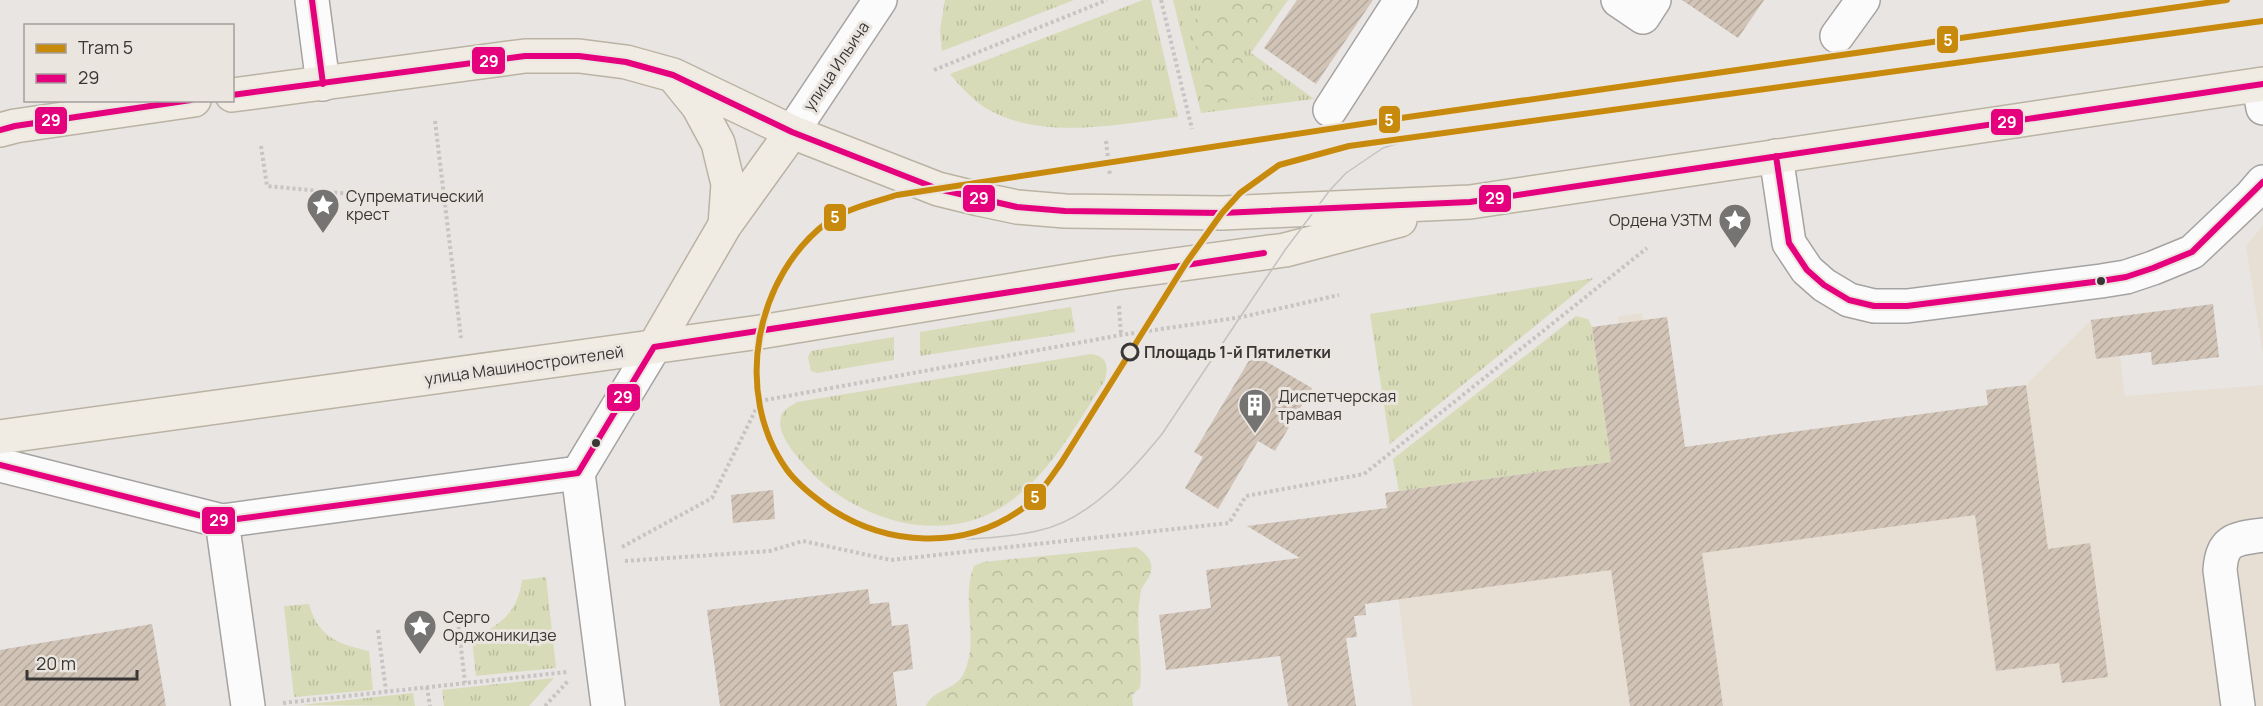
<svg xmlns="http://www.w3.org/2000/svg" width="2263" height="706" viewBox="0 0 2263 706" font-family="Manrope,sans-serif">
  <defs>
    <pattern id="grass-tufts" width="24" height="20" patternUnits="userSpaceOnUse" patternTransform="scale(1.5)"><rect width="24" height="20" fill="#d7dbb7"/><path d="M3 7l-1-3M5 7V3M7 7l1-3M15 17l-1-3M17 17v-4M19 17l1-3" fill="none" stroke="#b9bd9e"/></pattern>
    <pattern id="forest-crowns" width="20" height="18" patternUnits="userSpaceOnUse" patternTransform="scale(1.5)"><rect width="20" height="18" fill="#d7dbb7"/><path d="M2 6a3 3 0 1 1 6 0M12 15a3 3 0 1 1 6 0" fill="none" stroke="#b9bd9e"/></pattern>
    <pattern id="building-hatch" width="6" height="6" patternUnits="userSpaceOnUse" patternTransform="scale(1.5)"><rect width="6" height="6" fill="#d1c3b6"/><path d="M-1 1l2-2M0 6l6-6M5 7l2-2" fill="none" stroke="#b4a89d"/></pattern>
  </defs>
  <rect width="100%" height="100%" fill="#e8e5e3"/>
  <!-- education -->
  <path fill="#e8dfd4" d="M2263 225V356L2246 246Z
    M1642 313 1644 320 1667 317 1685 447 1988 405 1986 390 2026 385 2091 320 2096 359 2120 356 2125 396 2263 385V706H1412L1385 493 1610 462 1592 327 1619 324 1618 316Z"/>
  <!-- grass -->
  <path fill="url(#grass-tufts)" d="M945 0H1074L942 51 940 30Z
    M1143 0H1151L1178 117C1119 124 1046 140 991 111 975 103 961 87 950 74Z
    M1173 0H1288L1251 53 1314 99 1201 113Z
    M1594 278 1390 444 1370 314Z
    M1071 307 1075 332 920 356V332Z
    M1576 316 1588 319 1592 327 1611 462 1399 491 1393 459Z
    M894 337V360L817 373 811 371 808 357 811 351Z
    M1091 354C1108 356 1109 368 1104 382 1075 426 1050 475 1005 505 936 551 841 515 795 454 788 445 777 429 781 417 783 409 791 406 797 402Z
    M546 577 556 668 476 676 472 638C500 626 518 612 522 580Z
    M309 604C318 637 338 644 369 651L373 690 294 697 284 606Z
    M554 678 529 706H444L442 690Z
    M413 693 415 706 301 705Z"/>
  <!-- forest -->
  <path fill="url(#forest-crowns)" d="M1225 0H1277L1242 51V58L1292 93 1220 103 1210 100 1206 92 1192 29 1193 21C1204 13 1216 10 1225 0Z
    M1136 547C1143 551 1149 556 1151 564 1153 577 1145 580 1141 590 1140 594 1140 599 1139 604 1136 632 1143 661 1140 688L1132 695 1133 706H926C933 689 957 690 964 673 980 639 960 601 974 566L983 562Z"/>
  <!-- building -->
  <path fill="url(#building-hatch)" d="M1297 0H1373L1316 84 1264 48Z
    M1682 0H1764L1738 38Z
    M2213 304 2219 357 2152 365 2151 352 2096 359 2091 320Z
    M1667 317 1685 447 1988 405 1986 390 2026 385 2048 549 2090 543 2108 677 2062 683 2059 663 1996 671 1975 515 1702 553 1723 706H1630L1611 570 1365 604 1366 615 1354 616 1357 637 1346 638 1356 706H1288L1280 656 1166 670 1159 615 1211 608 1206 570 1300 558 1247 526 1387 508 1385 493 1611 462 1592 327Z
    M1253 354 1312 388 1275 451 1258 441 1218 509 1185 488 1203 457 1194 452Z
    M773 490 775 519 733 523 731 495Z
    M868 589 870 604 889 602 892 626 908 624 913 669 893 672 897 706H720L707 610Z
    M152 624 166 706H0V650Z"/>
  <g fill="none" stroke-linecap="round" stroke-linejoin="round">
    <defs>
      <path id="minor" d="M312 0 323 84
        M1618 0 1643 17 1654 0
        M1837 36 1863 0
        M2259 85 2263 108
        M1330 110 1401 0
        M792 132 880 0
        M1776 156 1789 243 1807 270 1824 285 1849 300 1874 306H1907L2101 281 2126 277 2153 268 2192 252 2251 196 2263 182
        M0 465 222 521 578 473
        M222 521 248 706
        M608 706 578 473 654 347
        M2238 706 2220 570C2222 539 2235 539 2263 535"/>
      <path id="major" d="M232 95 525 56H579L626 62 673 75 792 132 938 189 979 199 1017 207 1065 211 1222 213 1470 202 2263 84
        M0 130 15 126 194 100
        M725 225 792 132
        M654 347 725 225 728 184 718 143 698 106 676 79
        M0 437 760 332 1116 273 1285 250 1400 220"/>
    </defs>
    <!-- minor casing -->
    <use href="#minor" stroke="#a5a3a2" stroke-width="36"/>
    <!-- major casing -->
    <use href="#major" stroke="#bab3a3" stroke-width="36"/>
    <!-- path -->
    <path stroke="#c6c5c4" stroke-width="4" stroke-dasharray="3 3" stroke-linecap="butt" d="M1161 0 1192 129
      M934 70 1107 0
      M435 121 461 338
      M1106 141 1110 176
      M261 146 267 186 445 203
      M1119 306 1121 335
      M622 547 712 498 760 401 1121 335 1242 317 1339 295
      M625 561 770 551 803 541 891 560 1229 523 1246 496 1364 474 1647 248
      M458 621 465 683
      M378 630 386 691
      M427 687 430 706
      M283 703 567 672
      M545 706 568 681"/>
    <!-- minor -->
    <use href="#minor" stroke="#fcfbfb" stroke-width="33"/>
    <!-- major -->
    <use href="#major" stroke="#f0ece4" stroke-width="33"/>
    <!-- tram -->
    <path stroke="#c3c2c2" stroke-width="1.5" d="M941 540C973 539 1006 538 1037 531 1088 521 1131 472 1162 434L1285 250 1330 190 1346 173 1383 148 1424 135"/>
    <defs>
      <path id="bus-1" d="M312 0 323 84
        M232 95 525 56H579L626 62 673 75 792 132 938 189 1017 207 1065 211 1222 213 1470 202 2263 84
        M0 130 15 126 191 100
        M1776 156 1789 243 1807 270 1824 285 1849 300 1874 306H1907L2101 281 2126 277 2153 268 2192 252 2263 182
        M0 465 222 521 578 473 654 347 1264 253"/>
    </defs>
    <!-- bus-1 casing -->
    <use href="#bus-1" stroke="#ebe5e0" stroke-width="10"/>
    <!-- bus-1 -->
    <use href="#bus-1" stroke="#e5007d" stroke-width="6"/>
    <defs>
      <path id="tram-1" d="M2227 0 1408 117 897 195C874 202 849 208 829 221 755 275 732 394 787 470 799 486 815 498 831 509 888 546 962 550 1019 511 1037 499 1049 480 1061 463L1186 263 1222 213 1240 193 1279 165 1349 146 2263 21"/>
    </defs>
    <!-- tram-1 casing -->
    <use href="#tram-1" stroke="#ebe5e0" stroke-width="10"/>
    <!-- tram-1 -->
    <use href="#tram-1" stroke="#c88a0d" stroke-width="6"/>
  </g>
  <!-- icons -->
  <defs>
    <symbol id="sight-pin" viewBox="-11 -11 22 30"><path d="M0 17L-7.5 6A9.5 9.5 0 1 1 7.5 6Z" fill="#767472" stroke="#ebe5e0"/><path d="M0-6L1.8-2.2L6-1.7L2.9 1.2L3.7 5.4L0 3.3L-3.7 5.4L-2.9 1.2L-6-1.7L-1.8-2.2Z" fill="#fff"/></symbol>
    <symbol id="building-pin" viewBox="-11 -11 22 30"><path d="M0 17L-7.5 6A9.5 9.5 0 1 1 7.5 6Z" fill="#767472" stroke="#ebe5e0"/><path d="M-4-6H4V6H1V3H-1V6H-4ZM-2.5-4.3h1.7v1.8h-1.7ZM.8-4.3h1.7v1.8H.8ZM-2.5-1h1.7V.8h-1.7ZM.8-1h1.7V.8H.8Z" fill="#fff"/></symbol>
  </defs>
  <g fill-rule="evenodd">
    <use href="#sight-pin" x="304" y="186" width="38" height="52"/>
    <use href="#sight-pin" x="1716" y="201" width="38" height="52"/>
    <use href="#building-pin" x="1236" y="386" width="38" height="52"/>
    <use href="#sight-pin" x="401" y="607" width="38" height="52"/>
  </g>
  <!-- markers -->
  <g fill="#393735" stroke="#ebe5e0" stroke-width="2">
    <circle cx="2101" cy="281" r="5"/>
    <circle cx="596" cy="443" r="5"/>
  </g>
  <circle fill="#ebe5e0" stroke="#393735" stroke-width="3" cx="1130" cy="352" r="8"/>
  <g text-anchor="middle" stroke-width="6" stroke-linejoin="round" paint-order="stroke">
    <!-- street labels -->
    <g font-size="16" fill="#393735" stroke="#ebe5e0">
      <text transform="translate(836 66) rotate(-56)" y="6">улица Ильича</text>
      <text transform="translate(524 365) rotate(-8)" y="6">улица Машиностроителей</text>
    </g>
    <!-- poi labels -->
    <g font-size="16" fill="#393735" stroke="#ebe5e0" text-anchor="start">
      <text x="346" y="202">Супрематический<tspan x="346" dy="18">крест</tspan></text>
      <text x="1712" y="226" text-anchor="end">Ордена УЗТМ</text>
      <text x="1278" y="402">Диспетчерская<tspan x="1278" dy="18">трамвая</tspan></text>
      <text x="443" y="623">Серго<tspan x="443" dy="18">Орджоникидзе</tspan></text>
    </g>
    <!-- stop labels -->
    <g font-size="16" font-weight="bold" fill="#393735" stroke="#ebe5e0" text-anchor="start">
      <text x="1144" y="358">Площадь 1-й Пятилетки</text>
    </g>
  </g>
  <g stroke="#ebe5e0" stroke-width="2">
    <rect x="1936" y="25" width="23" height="29" rx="6" fill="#c88a0d"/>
    <rect x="471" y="46" width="35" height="29" rx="6" fill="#e5007d"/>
    <rect x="1378" y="105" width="23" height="29" rx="6" fill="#c88a0d"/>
    <rect x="34" y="106" width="34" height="29" rx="6" fill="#e5007d"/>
    <rect x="1990" y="108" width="34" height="28" rx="6" fill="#e5007d"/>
    <rect x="1478" y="184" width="34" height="29" rx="6" fill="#e5007d"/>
    <rect x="962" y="184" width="34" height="29" rx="6" fill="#e5007d"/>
    <rect x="823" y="203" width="24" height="29" rx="6" fill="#c88a0d"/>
    <rect x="606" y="383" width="35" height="29" rx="6" fill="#e5007d"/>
    <rect x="1023" y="483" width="24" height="28" rx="6" fill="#c88a0d"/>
    <rect x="201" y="506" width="35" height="29" rx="6" fill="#e5007d"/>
  </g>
  <g font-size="16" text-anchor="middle" font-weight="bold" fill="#fff">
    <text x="1948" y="46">5</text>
    <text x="489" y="67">29</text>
    <text x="1389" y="126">5</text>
    <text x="51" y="126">29</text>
    <text x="2007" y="128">29</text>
    <text x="1495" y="204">29</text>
    <text x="979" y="204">29</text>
    <text x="835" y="223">5</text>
    <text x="623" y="403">29</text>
    <text x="1035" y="503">5</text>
    <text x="219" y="526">29</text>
  </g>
  <!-- legend -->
  <rect x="24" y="24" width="210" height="78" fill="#ebe5e0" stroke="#a49f9c" stroke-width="1.5"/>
  <rect x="36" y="44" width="30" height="9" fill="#c88a0d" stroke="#a49f9c" stroke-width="1.5"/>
  <text x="78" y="54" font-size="18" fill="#393735">Tram 5</text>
  <rect x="36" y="74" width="30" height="9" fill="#e5007d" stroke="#a49f9c" stroke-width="1.5"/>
  <text x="78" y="84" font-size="18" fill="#393735">29</text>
  <!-- scale -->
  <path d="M27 670v9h110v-9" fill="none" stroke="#393735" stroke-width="3"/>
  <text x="36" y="670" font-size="18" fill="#393735" stroke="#ebe5e0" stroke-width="4.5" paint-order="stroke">20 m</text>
</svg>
